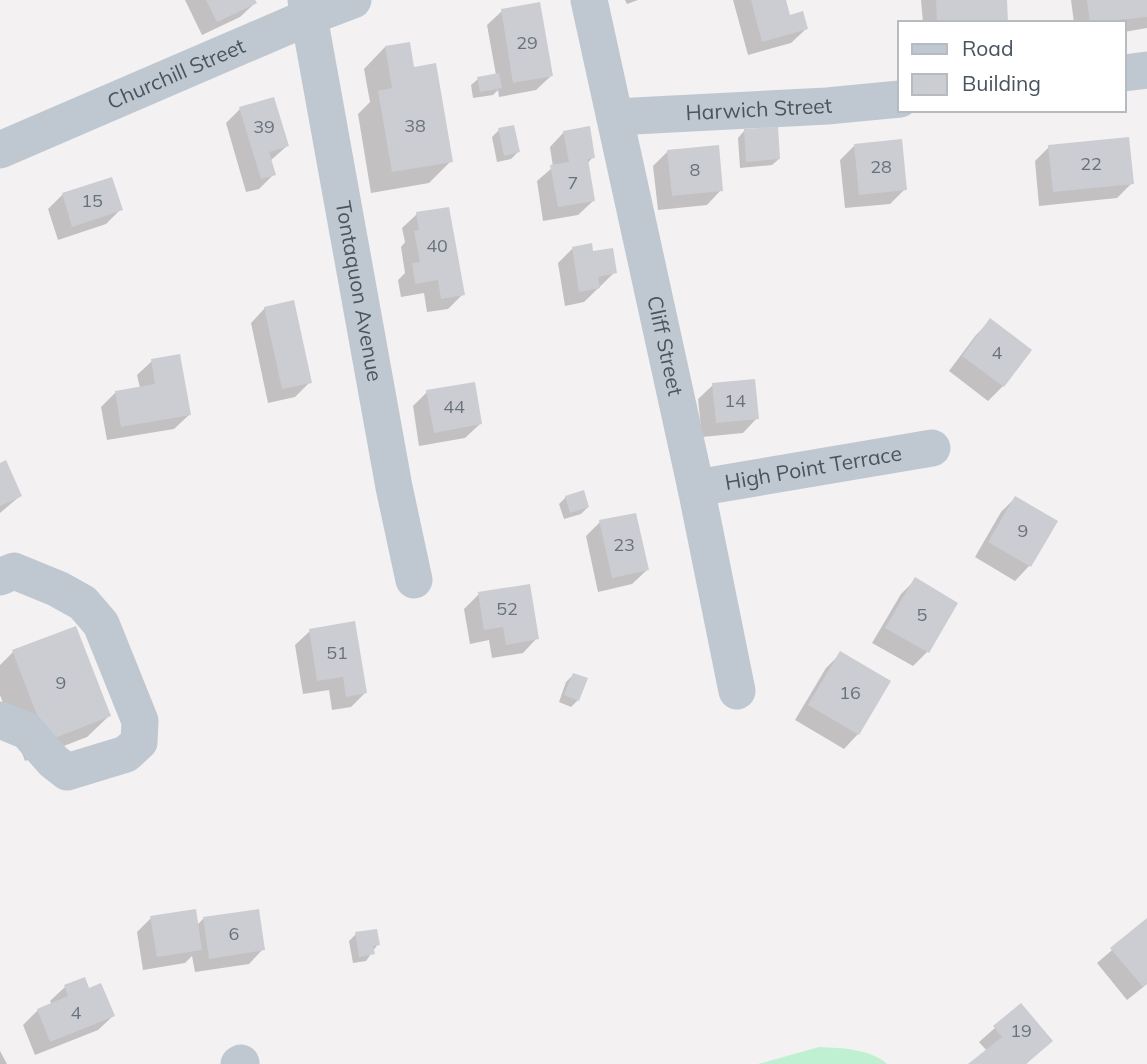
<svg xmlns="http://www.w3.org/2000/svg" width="1147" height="1064" viewBox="0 0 1147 1064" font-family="Mulish,sans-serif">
  <rect width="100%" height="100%" fill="#f3f1f1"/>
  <!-- green -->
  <path fill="#c0f0d2" d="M819 1047C841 1048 871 1049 887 1064H758Z"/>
  <!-- shadow -->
  <path fill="#0003" d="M185 0H253L255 3 240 17 202 35Z
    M625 0H638L627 4Z
    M733 0H785L789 17 806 29 791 43 748 55Z
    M921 0H1005L1006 23H923Z
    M1071 0H1147V28L1124 32V23H1074Z
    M502 11 551 76 536 90 499 97 498 90 493 95 473 98 471 85 478 79 496 75 487 25Z
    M385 47 413 69 451 161 429 183 371 193 358 114 370 102 364 69Z
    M240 109 287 146 270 161 274 174 259 189 246 192 226 123Z
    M499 130 518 152 511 159 497 162 492 137Z
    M744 131 779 159 772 165 740 168 738 138Z
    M564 132 593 157 587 164 593 201 578 215 543 221 537 181 553 167 550 147Z
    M855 145 905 189 890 204 845 208 840 160Z
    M1049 147 1132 183 1117 198 1039 206 1035 161Z
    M668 151 721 190 707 205 658 210 653 166Z
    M63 194 121 209 106 224 58 240 48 209Z
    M417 214 463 294 448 309 427 312 424 293 401 297 398 280 405 273 401 247 405 242 402 228Z
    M572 249 592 253 615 272 584 302 565 306 558 263Z
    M265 308 310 382 295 397 268 403 251 323Z
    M990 321 1030 350 1003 386 988 401 949 371 976 335Z
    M152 361 189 415 174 429 107 440 101 407 116 392 140 388 137 375Z
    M713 385 757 418 743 433 702 437 698 399Z
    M427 392 480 424 465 438 419 446 413 406Z
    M0 465 20 496 0 513Z
    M566 497 588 507 581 514 564 519 559 504Z
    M1015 498 1056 522 1029 566 1015 581 975 557 1001 512Z
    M600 522 647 570 632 584 598 592 586 536Z
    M916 579 956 603 927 652 913 666 872 643 901 594Z
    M479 594 537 638 523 653 492 658 489 640 470 644 464 609Z
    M310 631 365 693 351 707 332 710 329 690 303 694 295 645Z
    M13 652 109 716 87 737 25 761 0 695V665Z
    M841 653 858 734 844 749 795 720 826 668Z
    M573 675 578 700 571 707 559 702 566 682Z
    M151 918 196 926 203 919 263 949 249 964 195 972 192 956 185 963 143 970 137 932Z
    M1147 920V984L1127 1000 1097 963Z
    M356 934 378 944 366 961 353 963 349 941Z
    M65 987 88 990 113 1016 98 1030 35 1055 23 1025 38 1010 52 1005 50 1001Z
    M1021 1005 1051 1041 1026 1064H971L987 1051 979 1042Z
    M0 1051 7 1064H0Z"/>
  <!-- building -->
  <path fill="#cbcdd3" d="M206 0H255L257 3 217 22Z
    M751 0H786L790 15 803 11 808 29 762 42Z
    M936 0H1007L1008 23H937Z
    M1087 0H1147V17L1090 23Z
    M540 2 553 76 513 83 501 9Z
    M410 42 414 67 436 63 453 162 392 172 378 91 392 88 385 46Z
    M499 73 502 88 480 92 477 77Z
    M274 97 289 146 269 152 276 175 261 179 239 107Z
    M514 125 520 152 504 156 498 128Z
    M590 126 595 158 588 159 595 201 558 207 550 165 569 162 563 131Z
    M778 127 780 159 746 162 744 129Z
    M1129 137 1134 184 1053 192 1048 145Z
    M902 139 907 190 859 195 854 144Z
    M719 145 723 191 672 196 667 150Z
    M112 177 123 210 72 227 62 193Z
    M449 207 465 295 441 299 438 280 415 284 412 263 420 262 414 231 419 230 416 212Z
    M592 243 593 251 613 248 617 273 598 277 600 288 579 292 572 247Z
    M294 300 312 383 282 389 264 307Z
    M990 318 1032 350 1004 387 962 356Z
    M180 354 191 415 121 427 115 391 155 384 151 359Z
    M755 379 759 419 716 423 712 383Z
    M475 382 482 424 434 433 426 390Z
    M6 460 22 496 0 506V463Z
    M584 490 589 507 570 513 565 496Z
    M1015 496 1058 521 1031 567 988 542Z
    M636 513 649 570 612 578 599 520Z
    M915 577 958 603 929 653 885 628Z
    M530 584 539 639 506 645 503 627 484 630 478 592Z
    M355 621 367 693 346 697 343 677 317 681 309 629Z
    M76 626 111 716 47 741 12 650Z
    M840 651 891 681 859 735 808 705Z
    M573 673 588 678 579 701 564 695Z
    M196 909 202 950 157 957 150 916Z
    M259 909 265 950 209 959 203 917Z
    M1147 918V983L1143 987 1110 948Z
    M377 929 380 945 373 946 375 954 359 957 355 932Z
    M85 977 89 988 101 983 115 1016 50 1042 37 1009 68 996 64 985Z
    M1021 1003 1053 1041 1026 1064H968L1002 1037 993 1026Z"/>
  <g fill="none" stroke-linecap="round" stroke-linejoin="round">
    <!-- minor -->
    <g stroke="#bfc8d0" stroke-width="37">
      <path id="s1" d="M306 0 394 487 414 580"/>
      <path id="s2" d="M589 0 696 488 737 691"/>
      <path d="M1124 73 1147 70"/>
      <path id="s3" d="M615 117 827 106 900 99"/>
      <path id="s4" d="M0 150 311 16 353 0"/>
      <path id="s5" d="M696 488 932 448"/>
      <path d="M0 577 14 571 58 589 83 603 101 624 140 721 139 742 126 754 67 772 53 761 27 731 0 720"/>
      <path d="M239 1064 241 1063"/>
    </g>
  </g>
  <g text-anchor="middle" stroke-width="5" stroke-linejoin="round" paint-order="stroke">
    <!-- number labels -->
    <g font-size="18" fill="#69727c">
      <text x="527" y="49">29</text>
      <text x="415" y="132">38</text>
      <text x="264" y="133">39</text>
      <text x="1091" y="170">22</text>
      <text x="881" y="173">28</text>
      <text x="695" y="176">8</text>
      <text x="573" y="189">7</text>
      <text x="92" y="207">15</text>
      <text x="437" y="252">40</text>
      <text x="997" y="359">4</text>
      <text x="735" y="407">14</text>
      <text x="454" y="413">44</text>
      <text x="1023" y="537">9</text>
      <text x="624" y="551">23</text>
      <text x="507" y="615">52</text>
      <text x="922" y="621">5</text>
      <text x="337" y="659">51</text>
      <text x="61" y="689">9</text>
      <text x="850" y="699">16</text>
      <text x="234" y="940">6</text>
      <text x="76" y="1019">4</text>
      <text x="1021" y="1037">19</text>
    </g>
    <!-- street labels -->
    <g font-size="21" fill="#48545f" stroke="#fff">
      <text dy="7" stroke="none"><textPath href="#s4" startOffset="192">Churchill Street</textPath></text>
      <text dy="7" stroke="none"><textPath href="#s3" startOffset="144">Harwich Street</textPath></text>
      <text dy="7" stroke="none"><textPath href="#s1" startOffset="296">Tontaquon Avenue</textPath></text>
      <text dy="7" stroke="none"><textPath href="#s2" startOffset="354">Cliff Street</textPath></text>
      <text dy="7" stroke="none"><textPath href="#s5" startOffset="119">High Point Terrace</textPath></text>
    </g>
  </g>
  <!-- legend -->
  <rect x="898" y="21" width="228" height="91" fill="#ffffff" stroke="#b6bbbf" stroke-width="2"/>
  <rect x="912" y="44" width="35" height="10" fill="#bfc8d0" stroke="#b6bbbf" stroke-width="2"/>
  <text x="962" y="56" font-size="21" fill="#48545f">Road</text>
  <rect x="912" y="74" width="35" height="21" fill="#cbcdd3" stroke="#b6bbbf" stroke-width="2"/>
  <text x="962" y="91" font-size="21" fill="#48545f">Building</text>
</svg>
